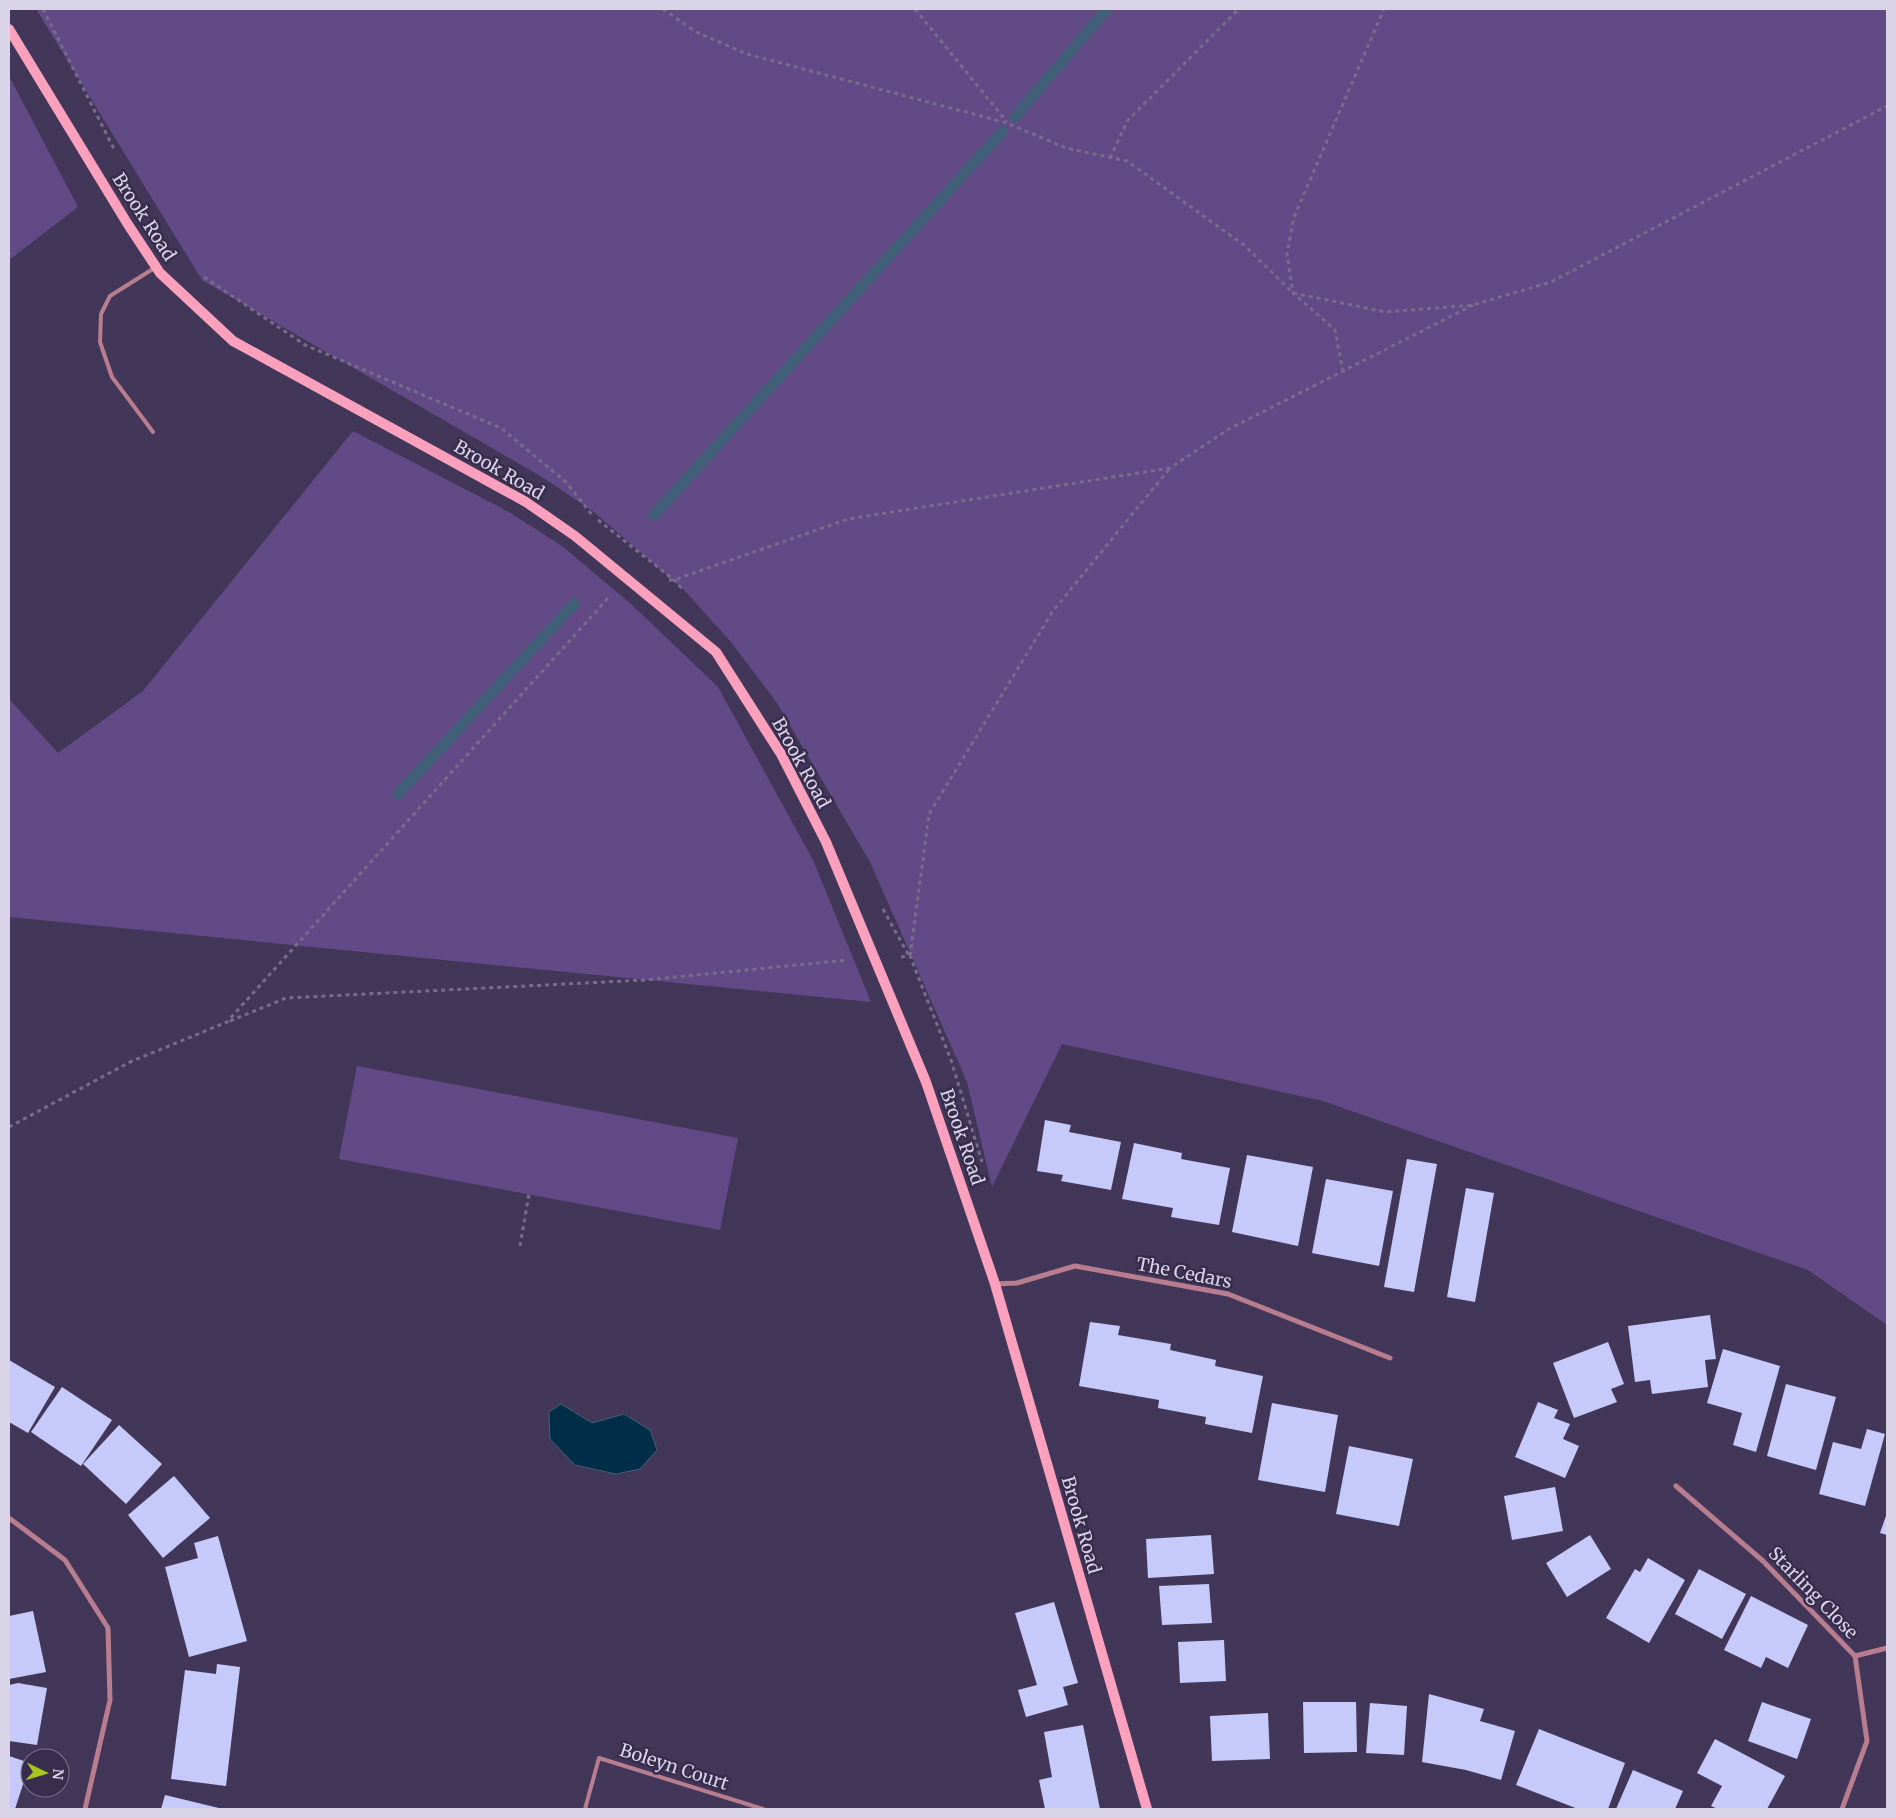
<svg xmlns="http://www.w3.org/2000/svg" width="1896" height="1818" viewBox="0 0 1896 1818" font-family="Merriweather,serif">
  <rect width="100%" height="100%" fill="#433759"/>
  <!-- green -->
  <path fill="#624a87" d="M36 9H1887V1325L1808 1270 1323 1101 1062 1044 992 1187 967 1082 870 862 777 703 731 642 685 591 594 512 542 477 202 280Z
    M9 76 78 207 9 260Z
    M353 431 509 512 562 546 631 604 718 687 813 860 871 1002 9 917V699L58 753 143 691Z
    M357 1066 738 1138 720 1230 339 1159Z"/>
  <!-- water -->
  <path fill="#002d47" stroke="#415f77" d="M561 1404 592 1423 624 1414 650 1430 657 1450 640 1469 616 1474 575 1465 550 1439 549 1412Z"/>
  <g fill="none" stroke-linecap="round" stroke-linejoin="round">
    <!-- stream -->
    <path stroke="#415f77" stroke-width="11" d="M1015 117 1107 9
      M654 515 1003 131
      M398 794 574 604"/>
  </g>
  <!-- building -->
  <path fill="#c5cafa" d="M1045 1120 1071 1125 1069 1132 1121 1142 1111 1190 1061 1181 1063 1175 1037 1171Z
    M1134 1143 1182 1153 1181 1159 1230 1168 1219 1225 1171 1217 1173 1208 1122 1199Z
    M1247 1155 1313 1167 1298 1246 1232 1232Z
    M1407 1159 1437 1164 1414 1292 1384 1287Z
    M1326 1179 1393 1191 1379 1266 1312 1253Z
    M1466 1188 1494 1193 1475 1302 1447 1297Z
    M1710 1315 1716 1359 1705 1360 1708 1387 1652 1394 1650 1380 1635 1382 1628 1326Z
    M1090 1322 1120 1326 1118 1335 1171 1344 1170 1350 1216 1360 1215 1366 1263 1376 1252 1433 1205 1424 1206 1417 1158 1408 1159 1400 1079 1386Z
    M1608 1342 1624 1384 1611 1389 1617 1402 1574 1418 1553 1363Z
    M1723 1349 1780 1366 1756 1452 1733 1445 1742 1413 1707 1403Z
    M9 1360 55 1387 28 1433 9 1422Z
    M1786 1384 1836 1397 1816 1470 1767 1456Z
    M62 1387 112 1420 81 1466 31 1432Z
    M1538 1402 1558 1410 1554 1418 1570 1424 1563 1439 1579 1446 1565 1478 1515 1457Z
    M1272 1403 1338 1415 1325 1492 1258 1480Z
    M119 1425 162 1464 126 1504 83 1464Z
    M1867 1429 1885 1434 1865 1506 1819 1494 1833 1442 1861 1449Z
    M1349 1446 1413 1459 1399 1526 1336 1514Z
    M174 1476 210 1518 163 1558 128 1515Z
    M1555 1487 1563 1531 1512 1540 1504 1496Z
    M1887 1513V1535L1880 1533Z
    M1211 1535 1214 1574 1148 1578 1146 1539Z
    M1590 1535 1611 1569 1567 1597 1546 1563Z
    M218 1536 247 1641 189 1657 165 1567 198 1558 194 1543Z
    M1648 1558 1685 1580 1649 1643 1606 1618 1635 1569 1640 1572Z
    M1699 1569 1746 1594 1722 1639 1675 1614Z
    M1209 1584 1212 1623 1162 1625 1159 1586Z
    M1751 1596 1808 1625 1788 1668 1766 1657 1761 1668 1724 1650Z
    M1054 1602 1078 1683 1063 1687 1068 1705 1026 1717 1018 1690 1037 1685 1015 1613Z
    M33 1611 46 1672 9 1679V1616Z
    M1224 1640 1226 1681 1180 1683 1178 1642Z
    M217 1664 240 1667 226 1786 171 1779 185 1670 216 1674Z
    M18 1683 47 1688 37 1745 9 1741V1685Z
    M1429 1694 1484 1709 1480 1721 1515 1731 1501 1780 1466 1770 1422 1762Z
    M1303 1702H1356L1357 1752 1304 1753Z
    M1762 1702 1811 1719 1797 1759 1748 1741Z
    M1370 1703 1407 1706 1404 1755 1366 1753Z
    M1268 1713 1270 1759 1212 1761 1210 1716Z
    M1083 1725 1100 1809H1045L1039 1780 1052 1777 1044 1732Z
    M1539 1729 1625 1763 1608 1809H1578L1516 1785Z
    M1715 1739 1785 1776 1767 1809H1718L1711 1806 1722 1786 1697 1773Z
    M9 1756 30 1763 15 1809H9Z
    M1633 1770 1683 1791 1675 1809H1616Z
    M165 1795 223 1809H161Z"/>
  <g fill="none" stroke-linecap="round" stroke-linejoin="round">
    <!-- path -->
    <path stroke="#776d8b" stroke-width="3" stroke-dasharray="4 4" stroke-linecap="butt" d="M43 9 114 149
      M663 9 696 32 747 54 1007 123 1066 148 1127 161 1244 245 1293 293 1386 312 1473 305 1551 282 1887 106
      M915 9 1007 122
      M1110 158 1128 120 1239 9
      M204 277 305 345 501 428 566 482 592 515 591 516
      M1343 372 1335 330 1293 293 1287 254 1294 217 1384 9
      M598 520 674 580 682 589
      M669 580H674L848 519 1170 468 1229 429 1473 305
      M883 909 909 956
      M910 956 929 814 1053 611 1170 468
      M901 957 910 956 951 1060 982 1162
      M230 1021 286 998 645 980 848 960
      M9 1127 130 1062 227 1022 609 597
      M520 1246 529 1194"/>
    <!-- lane -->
    <path stroke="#b87e8f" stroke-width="4" d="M153 432 112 377 100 342 101 314 110 296 156 267
      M585 1809 599 1758 763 1809"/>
    <!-- street -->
    <path stroke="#b87e8f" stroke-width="5" d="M995 1284 1017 1283 1075 1266 1228 1294 1390 1358
      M1676 1486 1763 1561 1855 1656 1867 1741 1842 1809
      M9 1518 65 1560 108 1628 110 1700 85 1809
      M1855 1656 1887 1648"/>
    <!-- secondary -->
    <path stroke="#fca1bd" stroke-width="10" d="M9 29 127 223 160 273 233 341 526 502 575 536 716 652 781 754 826 842 926 1082 995 1284 1147 1809"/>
  </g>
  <g text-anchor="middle" stroke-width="5" stroke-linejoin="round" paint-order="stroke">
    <!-- street labels -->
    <g font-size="18" fill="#dad4e8" stroke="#392d4e">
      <text transform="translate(144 217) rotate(57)" y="6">Brook Road</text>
      <text transform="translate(499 470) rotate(30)" y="6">Brook Road</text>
      <text transform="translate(801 763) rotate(61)" y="6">Brook Road</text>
      <text transform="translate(962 1137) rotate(71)" y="6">Brook Road</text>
      <text transform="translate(1184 1273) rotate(11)" y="6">The Cedars</text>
      <text transform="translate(1081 1525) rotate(74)" y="6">Brook Road</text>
      <text transform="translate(1813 1593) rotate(46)" y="6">Starling Close</text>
      <text transform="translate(674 1767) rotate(18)" y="6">Boleyn Court</text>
    </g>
  </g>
  <!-- border -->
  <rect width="1896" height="1818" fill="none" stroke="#dad4e8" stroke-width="20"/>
  <!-- north arrow -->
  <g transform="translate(45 1773) rotate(95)"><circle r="24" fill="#392d4e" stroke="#79708c"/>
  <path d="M0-4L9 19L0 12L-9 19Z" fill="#a9c71a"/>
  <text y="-8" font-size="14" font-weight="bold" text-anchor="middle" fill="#dad4e8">N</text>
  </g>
</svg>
